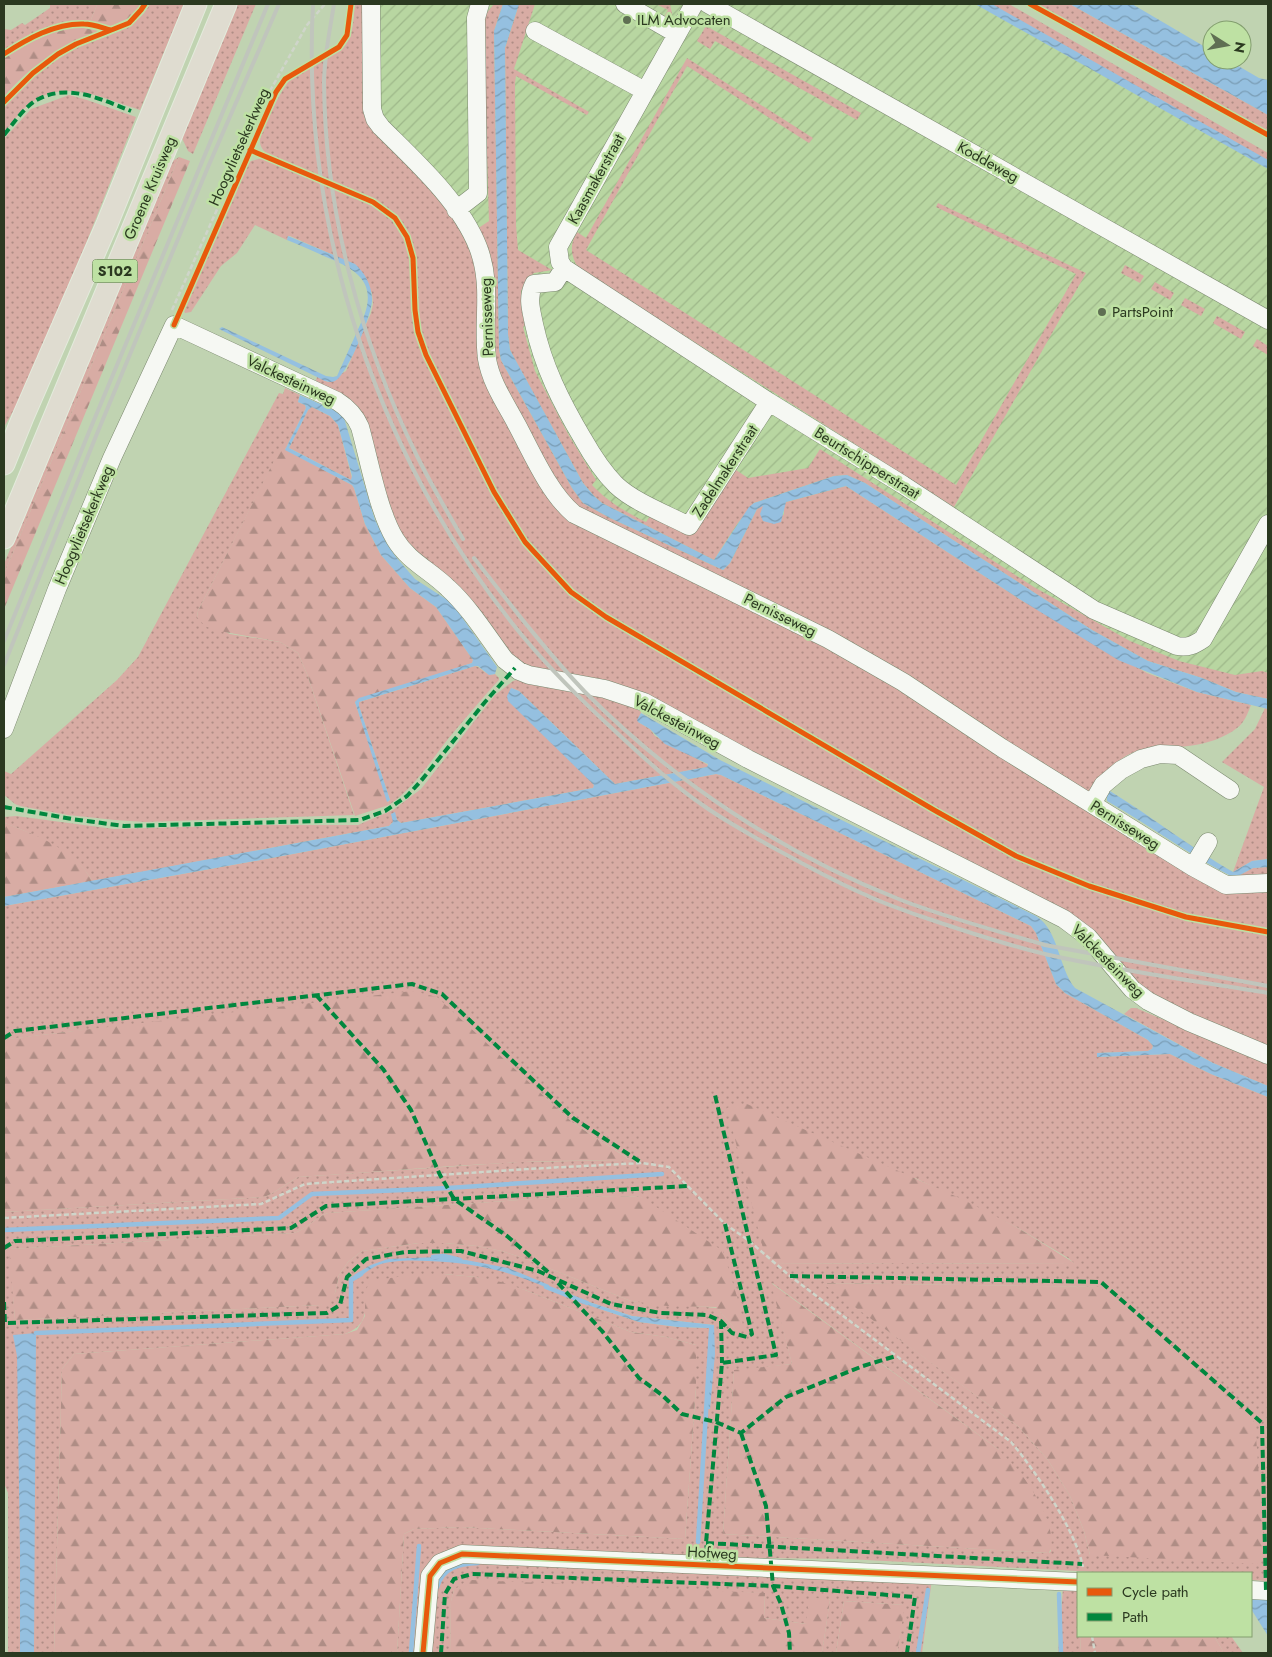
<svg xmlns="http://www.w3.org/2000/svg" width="1272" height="1657" viewBox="0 0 1272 1657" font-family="Jost,sans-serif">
  <defs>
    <pattern id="industrial-furrows" width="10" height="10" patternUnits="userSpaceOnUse" patternTransform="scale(1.25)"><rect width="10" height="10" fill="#b8d6a1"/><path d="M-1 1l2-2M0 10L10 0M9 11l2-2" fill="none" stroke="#9eb88a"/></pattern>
    <pattern id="grass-dots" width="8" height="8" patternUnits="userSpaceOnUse" patternTransform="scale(1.25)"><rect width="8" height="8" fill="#d8aca4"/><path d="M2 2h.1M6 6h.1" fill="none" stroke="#af8d85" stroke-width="1.8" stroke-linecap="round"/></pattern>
    <pattern id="forest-firs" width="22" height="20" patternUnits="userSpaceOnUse" patternTransform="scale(1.25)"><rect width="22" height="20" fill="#d8aca4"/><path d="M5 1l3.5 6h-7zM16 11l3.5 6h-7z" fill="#af8d85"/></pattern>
    <pattern id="water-waves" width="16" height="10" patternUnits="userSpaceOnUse" patternTransform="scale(1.25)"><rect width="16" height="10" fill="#95c0e0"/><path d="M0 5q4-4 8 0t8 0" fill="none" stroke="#7a9db5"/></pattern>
  </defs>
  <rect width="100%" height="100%" fill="#c0d3b1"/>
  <!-- industrial -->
  <path fill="url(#industrial-furrows)" d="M378 4H979L1268 159V687L1148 661 1092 630 865 483 707 572 574 507 379 110Z"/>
  <!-- grass -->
  <path fill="url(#grass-dots)" fill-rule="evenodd" d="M50 4 97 5 90 22C59 15 29 36 4 51V29L11 30 22 23 25 25 50 8Z
    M150 4H184L140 110C103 99 65 77 29 104 19 112 12 123 4 133 4 126 2 116 4 110 6 102 18 92 23 86 39 72 57 58 77 48 103 36 136 31 150 4Z
    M236 4H256L193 154 188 151 181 136Z
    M355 4H364L366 110 433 188 467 240 480 266 481 334 559 506 858 662 1201 878 1268 887V1051L1185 1016 1127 975 1106 949 719 738 519 663 414 553 393 522 368 434 315 383 317 377 328 382 346 371 371 313 373 304 372 293 356 265 290 236H288L287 240 255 225 237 253 221 266 191 312 185 313 184 311 248 164 251 161 262 158 265 152C263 150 260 146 260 142 259 134 283 86 290 80 305 68 324 59 341 50 354 38 353 20 355 4Z
    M494 4H503L494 31 499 349 501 360 507 371 572 488 583 503 610 518 723 570 730 563 757 509 763 505 784 515V506L786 502 846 486 1021 600 1147 673 1197 692 1251 705C1248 713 1244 723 1237 728 1210 749 1172 747 1140 750 1117 757 1103 774 1089 792L904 680 573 507 492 373 477 229 489 221 483 23 485 15Z
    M519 4H535L514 69 589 112 587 115 516 76 515 83 516 225 518 250 552 270 534 273 528 279 521 291 527 323 523 327 535 371 568 434 596 480 592 485C608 502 626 512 646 522L650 516 689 534 730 466 748 478 808 468 820 449 1034 587 1130 641 1179 661 1235 675 1262 671 1268 673V699L1236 692 1202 678 1148 661 1092 630 865 483 847 475 834 476 754 503 737 524 714 560 602 503 594 496 583 483 518 365 510 350 508 334 505 48Z
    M656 4H670L672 14 668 22 663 19 668 10Z
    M982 4H1009L1268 153V168Z
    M1036 4H1070L1268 115V135Z
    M706 26 861 113 857 120 715 41 710 49 697 41Z
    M687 58 813 138 809 143 687 66 586 250 956 485 1076 274 936 207 938 203 1086 273 954 507 578 268C571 255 569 246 577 232L586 238Z
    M69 95 87 100 136 117 87 241 21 398 4 427V139L31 109Z
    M179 157 4 574V564L171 162Z
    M1125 265 1144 276 1140 283 1121 273Z
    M1155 282 1174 293 1170 300 1151 289Z
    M1185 298 1205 309 1201 316 1181 305Z
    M1217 316 1245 332 1241 339 1213 323Z
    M1257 339 1268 346V355L1253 346Z
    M285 388 300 395 298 402 305 405 306 408 285 450 281 448 198 611 197 617 230 634 280 642 298 653 307 674 354 815 145 822 115 820 68 815 20 806 15 804 4 795V771L11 774 117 680 138 657 279 393 283 394Z
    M312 407 330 416 338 425 352 478 351 480 289 448 309 408Z
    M475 666C483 668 486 677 495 674L499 678V680C481 699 465 719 448 739 430 762 414 788 389 805L388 802 390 800 359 706V702Z
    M520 679 607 695 640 706 641 713 638 720V722L650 729 655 736 708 765 707 767 615 784 519 691 511 688 594 785 593 788 401 823 397 820 394 812 393 822 389 826 92 881C78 853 33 834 5 823L4 829V817L16 816 114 829 254 825H358L393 810 421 789 495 695 513 681Z
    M1265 708 1268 709V859L1252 861 1233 872 1264 787 1222 762 1255 729Z
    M716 774 721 775 1031 926 1036 933 1056 984 1065 993 1148 1040 1153 1046 1152 1049 1148 1051 1097 1053V1057L1170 1054 1211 1074 1268 1097V1581L1251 1580V1573H1116L847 1559 684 1557 434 1560 419 1653H397L404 1534 414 1529 461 1527 685 1539 696 1387V1345L666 1337 631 1332 525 1290 476 1277 444 1274 365 1292C367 1312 366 1326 345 1334L74 1354 62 1369 54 1653H8V1493L4 1483V1212L264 1197 271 1194 298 1177 518 1162 631 1160 573 1123 437 998 67 1032 8 1039 4 1044V906L277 857ZM915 1178 1018 1228 1068 1258 1075 1264 900 1263 767 1264ZM618 1196 641 1197 737 1331 717 1308 631 1301 526 1259 502 1251 477 1246 445 1243H419L362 1251 348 1262 339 1275 335 1293 321 1305 15 1320 10 1249 294 1233C307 1229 316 1217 328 1213L549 1198ZM772 1283 998 1449 1051 1551 1049 1553 723 1534 734 1371 792 1364ZM823 1283 1104 1287 1090 1555 1084 1531 1070 1496 1048 1460 1019 1427ZM583 1300 632 1316 714 1325 710 1408 707 1409 711 1353 709 1328 678 1327 639 1322 582 1303Z
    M1268 867V878L1229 882 1231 876H1238L1253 868Z
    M1131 1008H1136L1268 1064V1086L1213 1063 1124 1014Z
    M453 1561 932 1579 922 1653H897L904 1605 844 1601 836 1653H822L830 1599 806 1624 764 1618 765 1593 454 1590 451 1601 450 1653H425L430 1587Z
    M1063 1588 1078 1589V1636H1080L1081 1653H1058Z
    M1214 1636H1231L1243 1653H1224Z"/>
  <!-- forest -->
  <path fill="url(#forest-firs)" d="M100 4H143L131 17 109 27 90 22 97 5Z
    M78 27 99 31C62 47 29 66 4 97V58C27 44 50 30 78 27Z
    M179 157 190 161 4 609V574Z
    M281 447 352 485 354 488 365 524 381 555 410 588 436 607 473 660 472 663 355 702 389 805 355 816 307 674 298 653 280 642 214 630 205 626 197 617 198 611Z
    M5 823C36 835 76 850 92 881L4 897Z
    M412 991 437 997 573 1123 632 1161C521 1158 409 1170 298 1177L271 1194 264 1197 4 1212V1044L7 1039Z
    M736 1104H747L964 1200 1018 1228 1076 1264 900 1263 767 1264 727 1108Z
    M618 1196 641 1197 723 1251 739 1303 744 1331H737L716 1307 667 1306 631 1301 526 1259 502 1251 477 1246 445 1243H419L362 1251 348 1262 339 1275 335 1293 329 1302 321 1305 15 1320 9 1249 294 1233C307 1229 316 1217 328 1213L549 1198Z
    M418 1274H444L476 1277 501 1282 525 1290 631 1332 666 1337 696 1345V1387L685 1539 461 1527 414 1529 404 1534 397 1653H54L62 1369 74 1354 345 1334 357 1330 365 1316V1292L370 1281Z
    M771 1283 998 1449C1007 1459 1017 1468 1024 1478 1036 1494 1059 1533 1049 1553L723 1534 734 1370 792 1364Z
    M822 1283 1104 1287 1229 1393 1255 1423 1264 1545 1261 1561 1258 1564 1090 1555 1084 1531 1070 1496 1048 1460 1019 1427Z
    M472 1580 765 1593 764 1618 806 1624 809 1597 830 1600 822 1653H450L451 1601 454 1590 465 1582Z
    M844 1601 905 1605 897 1653H836Z
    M1080 1636H1214L1224 1653H1081Z"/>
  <!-- water -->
  <path fill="url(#water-waves)" fill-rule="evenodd" d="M503 4H519L505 48 508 334 510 350 583 483 594 496 602 503 714 560 749 507 754 503 834 476 847 475 865 483 1092 630 1148 661 1202 678 1236 692 1268 699V709L1197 692 1118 660 1021 600 846 486 786 502 781 522 774 524 763 521 760 514 763 506 757 509 730 563 723 570 610 518 583 503 572 488 507 371 501 360 499 349 494 31Z
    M975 4H992L1268 160V169Z
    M1070 4H1132L1212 51V60H1228L1259 78 1268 80V115Z
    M288 236 355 264C365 273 371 284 372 298 374 311 347 376 335 381 329 384 323 380 317 377L219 329 222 327 326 376 333 377 337 376 364 316C377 281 355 269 326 257 313 251 300 245 287 240Z
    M300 395 338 412 344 418 375 520 387 544 396 557 415 579 452 603 497 667 495 674 489 675 478 666H475L359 702V706L390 800 387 802 355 702 359 698 472 663 473 660 436 607 410 588 381 555 365 524 354 488 352 485 285 450 306 408 305 405 298 402ZM312 407 330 416 338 425 352 476 351 480 289 448 308 410Z
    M511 688 519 691 615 784 707 767 708 765V764L665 744 650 729 638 722 637 720 641 713 720 760 1036 916C1059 930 1058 967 1075 988L1213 1063 1268 1086V1097L1211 1074 1170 1054 1097 1057V1053L1148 1051 1152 1049 1153 1046 1148 1040 1065 993 1056 984 1036 933 1031 926 721 775 716 774 277 857 4 906V897L389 826 393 822 391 814 395 812 397 820 401 823 593 788 594 785 508 701 507 696Z
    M1110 791C1152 817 1190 847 1233 872L1252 861 1268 859V867L1253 868 1238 876H1231C1188 854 1149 825 1107 801V795Z
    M437 1257 466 1260 508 1268 549 1285 550 1289C506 1270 476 1263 428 1261 412 1260 393 1260 378 1265 371 1268 365 1273 359 1278L354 1275 371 1265 388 1259Z
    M583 1300 632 1316 714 1325 715 1354 710 1409H707L711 1353 709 1328 678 1327 639 1322 582 1303Z
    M36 1333 34 1653H20V1551L17 1356 13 1335Z
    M1251 1597 1268 1598V1636L1251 1609Z"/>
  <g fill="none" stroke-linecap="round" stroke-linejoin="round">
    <!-- stream -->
    <path stroke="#95c0e0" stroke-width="4.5" d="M4 1230 279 1218 312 1194 448 1188 662 1174
      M433 1257 444 1256 460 1260
      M546 1287 587 1303
      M36 1333 351 1320V1280L361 1274
      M698 1542 711 1331
      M437 1587C443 1567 459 1564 478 1563
      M1059 1594 1061 1653
      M411 1653 419 1546
      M918 1653 928 1590"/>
    <defs>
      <path id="minor" d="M371 4 372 109 375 119 381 127C415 161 460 201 478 247 493 286 482 320 487 359 491 383 506 404 517 425 532 453 549 493 574 514L828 639 903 682 1002 748 1193 867 1226 885 1268 883
        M625 4 677 34
        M694 4 558 247 560 262 564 268 769 402 903 485 1094 610 1177 646C1188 648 1194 645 1203 639L1268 524
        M708 4 1268 320
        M535 31 645 91
        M456 210 478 193 476 18 480 4
        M564 268 555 282 534 284C527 298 531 309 534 324 543 366 561 402 583 439 592 455 603 472 616 485 634 502 666 514 689 526L769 402
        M4 729 57 589 112 458 174 325 337 401C348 408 355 415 360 427 369 459 378 511 395 539 408 561 431 571 448 588 470 608 487 636 505 660L519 671 529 675 605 689 644 702 748 759 1064 919 1088 937 1132 989 1148 1001 1189 1022 1268 1055
        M1092 804 1103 785 1121 770 1141 759 1160 754 1178 755 1230 790
        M1193 867 1208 842
        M1251 1590 1268 1591
        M423 1653 430 1576 440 1563 462 1554 1078 1582"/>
      <path id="major" d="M4 464 23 417 107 224 196 4
        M4 538 226 4"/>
    </defs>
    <!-- minor casing -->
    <use href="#minor" stroke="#7a886e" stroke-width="19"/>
    <!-- major casing -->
    <use href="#major" stroke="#e3ebdc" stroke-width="23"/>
    <!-- path -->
    <path stroke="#cfd5ca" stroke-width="2.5" stroke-dasharray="5 2.5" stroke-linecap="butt" d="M172 310 271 89 307 25 325 4
      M4 1218 261 1204 305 1184 527 1169 642 1163 669 1167 725 1224 748 1240 790 1276 1011 1442C1035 1470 1076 1531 1083 1567
      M1092 1636 1095 1653"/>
    <!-- minor -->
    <use href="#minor" stroke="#f6f8f3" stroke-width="18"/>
    <!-- major -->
    <use href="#major" stroke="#dfdcd0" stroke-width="21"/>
    <!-- rail -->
    <path stroke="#c0c5bc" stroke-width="4" d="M313 4C301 229 377 458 520 633 549 668 582 701 616 732 644 758 673 785 704 806 725 821 748 833 770 846 802 863 833 881 866 895 884 904 904 910 923 917 964 931 1006 945 1049 955 1121 971 1195 981 1268 993
      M334 4C330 30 324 57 324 83 325 212 360 340 417 456 431 484 447 512 463 539
      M474 558C510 604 545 650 585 692 674 782 783 854 901 900 948 918 997 931 1045 945L1268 986
      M4 641 89 432 268 4
      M4 665 96 436 208 167 279 4"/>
    <!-- quiet -->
    <path stroke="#00873e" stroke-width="4" stroke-dasharray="8 4" stroke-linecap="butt" d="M4 135C13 124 23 109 35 101 66 82 101 99 131 111
      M4 807 72 819 124 826 360 820 385 811 407 796 420 782 485 702 515 668
      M316 995 383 1069 411 1110 440 1175 454 1199 507 1236 548 1272
      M4 1038 15 1031 412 984 442 994 573 1118 642 1163
      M4 1248 15 1241 291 1228 326 1206 688 1186
      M790 1276 1101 1282 1262 1423 1266 1591
      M558 1283 602 1331 639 1378 662 1395 682 1414 716 1422 741 1433 786 1397 863 1366 896 1356
      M4 1302 5 1323 327 1313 340 1305 347 1277 366 1259 405 1252 461 1251 538 1271 611 1304 661 1313 707 1315 721 1321 732 1333 747 1337 752 1334 725 1224
      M721 1321 722 1363
      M741 1433 766 1506 773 1586 781 1604 789 1633 790 1653
      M706 1543 1082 1564
      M709 1565 706 1543 722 1363 776 1355 715 1095
      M441 1653 445 1594 454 1579 472 1574 773 1586 915 1597 907 1653"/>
    <defs>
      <path id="cycleway" d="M1030 4 1268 135
        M4 54C27 39 55 23 84 24 93 24 103 28 111 30
        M4 102 33 73 58 54 76 44 129 23 141 10 145 4
        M250 150 373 202 395 218 407 237 413 258 415 310 418 332 426 355 494 492 525 542 571 592 606 617 934 810 1016 856 1089 886 1186 917 1268 932
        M174 325 276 92 285 79 339 47 347 35 351 4
        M423 1653 430 1576 440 1563 462 1554 1078 1582"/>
    </defs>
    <!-- cycleway casing -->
    <use href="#cycleway" stroke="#bee1a3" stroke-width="8"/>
    <!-- cycleway -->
    <use href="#cycleway" stroke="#e8590c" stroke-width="5"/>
  </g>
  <!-- markers -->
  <g fill="#5f6f53" stroke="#bee1a3" stroke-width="2">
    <circle cx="627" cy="20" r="5"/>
    <circle cx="1102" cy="312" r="5"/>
  </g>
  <g text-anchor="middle" stroke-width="5" stroke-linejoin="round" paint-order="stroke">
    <!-- shield labels -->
    <rect fill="#bee1a3" stroke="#576b47" stroke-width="1" x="92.5" y="259.5" width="45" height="23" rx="4"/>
    <g font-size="14" font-weight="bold" fill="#2b3920">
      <text x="115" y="276">S102</text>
    </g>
    <!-- poi labels -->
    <g font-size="15" fill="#2b3920" stroke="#bee1a3" text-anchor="start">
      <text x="637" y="25">ILM Advocaten</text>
      <text x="1112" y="317">PartsPoint</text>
    </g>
    <!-- street labels -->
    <g font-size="15" fill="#2b3920" stroke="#bee1a3">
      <text transform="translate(239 147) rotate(-66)" y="5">Hoogvlietsekerkweg</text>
      <text transform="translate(988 162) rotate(29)" y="5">Koddeweg</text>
      <text transform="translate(596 179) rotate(-61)" y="5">Kaasmakerstraat</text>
      <text transform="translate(150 188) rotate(-67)" y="5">Groene Kruisweg</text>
      <text transform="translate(487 317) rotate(-92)" y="5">Pernisseweg</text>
      <text transform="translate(291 380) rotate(25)" y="5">Valckesteinweg</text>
      <text transform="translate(867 463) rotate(32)" y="5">Beurtschipperstraat</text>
      <text transform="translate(725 471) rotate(-57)" y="5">Zadelmakerstraat</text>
      <text transform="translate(84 525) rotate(-67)" y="5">Hoogvlietsekerkweg</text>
      <text transform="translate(780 615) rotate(26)" y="5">Pernisseweg</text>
      <text transform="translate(677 722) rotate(28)" y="5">Valckesteinweg</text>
      <text transform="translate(1125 825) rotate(32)" y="5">Pernisseweg</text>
      <text transform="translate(1108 961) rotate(45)" y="5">Valckesteinweg</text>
      <text transform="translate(712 1553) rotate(3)" y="5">Hofweg</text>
    </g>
  </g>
  <!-- border -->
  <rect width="1272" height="1657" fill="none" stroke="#2b3920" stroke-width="10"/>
  <!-- legend -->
  <rect x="1077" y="1572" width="175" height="65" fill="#bee1a3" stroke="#839e6f"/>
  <rect x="1087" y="1588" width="25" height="8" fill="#e8590c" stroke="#839e6f"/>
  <text x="1122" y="1597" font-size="15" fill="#2b3920">Cycle path</text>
  <rect x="1087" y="1613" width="25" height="8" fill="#00873e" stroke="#839e6f"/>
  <text x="1122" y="1622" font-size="15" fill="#2b3920">Path</text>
  <!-- north arrow -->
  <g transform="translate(1227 45) rotate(101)"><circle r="24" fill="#bee1a3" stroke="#839e6f"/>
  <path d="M0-4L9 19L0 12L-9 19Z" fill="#5f6f53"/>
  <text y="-8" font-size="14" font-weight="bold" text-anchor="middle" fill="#2b3920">N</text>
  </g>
</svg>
